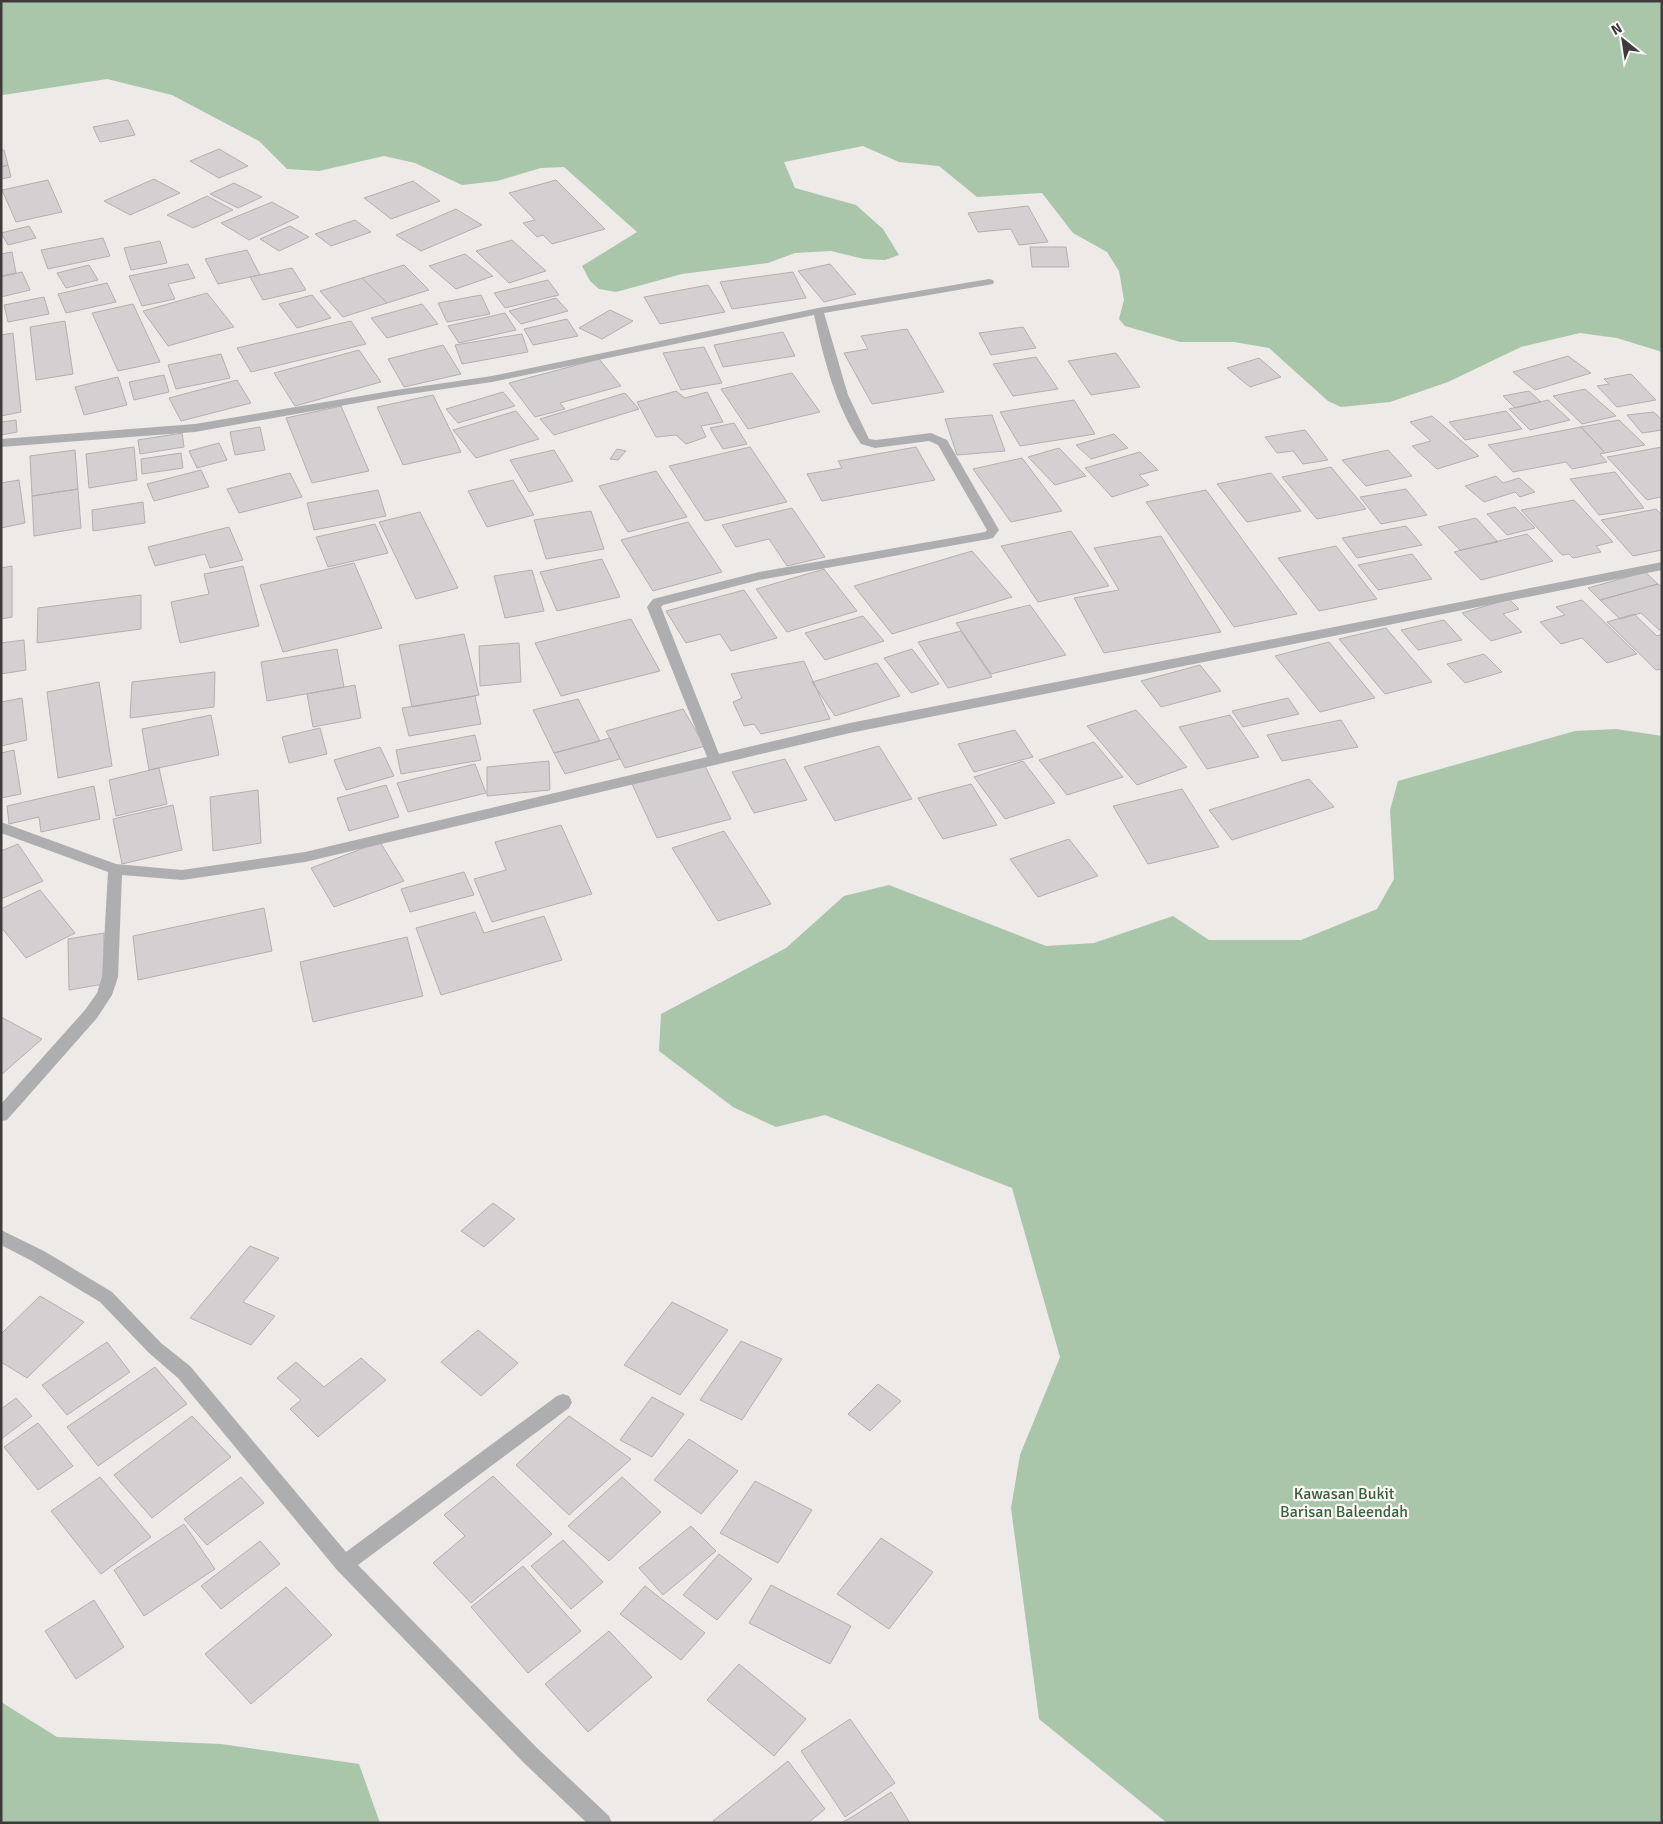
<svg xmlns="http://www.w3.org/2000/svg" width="1663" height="1824" viewBox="0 0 1663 1824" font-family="Signika,sans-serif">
  <rect width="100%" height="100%" fill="#edeae7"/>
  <!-- forest -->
  <path fill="#a9c6ab" d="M1 1H1662V352L1617 338 1580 333 1521 347 1448 382 1390 402 1341 407 1328 401 1269 348 1234 342H1180L1125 326 1119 319 1124 300 1119 271 1107 252 1073 233 1042 193 977 197 939 166 899 162 863 146 784 162 795 188 856 205 883 229 899 255 885 260 864 259 831 251 795 253 768 263 682 274 616 292 599 289 590 281 582 266 637 232 564 167 541 168 497 181 462 185 415 163 384 156 319 171 287 169 259 141 172 95 107 79 3 95H1Z
    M1616 729 1662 736V1823H1167L1039 1719 1011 1508 1020 1455 1060 1357 1012 1188 825 1115 776 1127 733 1107 659 1051 661 1014 786 948 844 896 889 885 1046 946 1094 943 1173 916 1209 940H1301L1377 909 1394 879 1390 810 1398 781 1575 731Z
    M1 1702 57 1737 221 1744 359 1764 380 1823H1Z"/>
  <!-- building -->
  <path fill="#d4d0d2" stroke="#b4b0b2" d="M128 120 135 135 100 142 93 127Z
    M219 149 248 166 219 178 190 161Z
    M1 150H4L8 165 1 167Z
    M8 165 11 177 1 179V167Z
    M154 179 180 193 130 215 104 201Z
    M48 180 62 212 16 222 2 190Z
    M556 180 605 229 552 244 543 235 537 237 523 223 535 220 509 193Z
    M413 181 440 201 391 219 364 198Z
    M234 183 262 197 238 208 210 194Z
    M207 196 233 210 193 228 167 215Z
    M272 202 299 217 249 240 221 223Z
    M1028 206 1048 242 1019 245 1011 229 978 232 968 213Z
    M456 209 482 225 421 251 396 235Z
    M355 220 371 232 331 246 315 234Z
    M29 226 36 238 8 245 1 233Z
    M290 226 309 237 279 251 260 239Z
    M103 238 110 256 48 269 41 250Z
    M512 240 546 271 509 283 476 251Z
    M160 241 167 263 131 270 124 248Z
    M1030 247H1066L1069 267H1032Z
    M247 250 260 275 218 284 205 259Z
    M12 252 16 273 1 276V254Z
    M465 254 493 276 456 289 429 266Z
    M188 264 195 278 168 284 175 299 142 306 129 276Z
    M830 264 856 294 824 302 798 271Z
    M89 265 98 280 66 288 57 273Z
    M404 265 429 290 387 303 362 278Z
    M292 268 306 290 263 300 250 277Z
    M22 272 30 290 1 297V277Z
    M793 272 806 298 732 309 720 282Z
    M362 278 387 303 343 317 320 291Z
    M548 280 559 295 505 308 494 293Z
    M107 283 116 302 66 313 58 294Z
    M708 285 725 312 660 324 644 297Z
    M207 293 234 327 168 346 143 311Z
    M312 295 331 318 297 328 279 304Z
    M481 295 490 314 447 322 438 303Z
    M44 297 49 314 8 322 4 305Z
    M556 298 568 311 521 324 509 311Z
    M133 304 160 362 118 371 92 313Z
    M422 304 438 324 387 338 371 318Z
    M610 310 633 321 602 339 579 328Z
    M505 313 516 330 459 343 448 326Z
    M567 319 578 336 533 345 524 329Z
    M65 321 73 374 36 380 30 327Z
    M351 321 366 344 251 372 237 348Z
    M1023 327 1036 348 991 355 979 333Z
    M907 329 944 392 872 404 844 353 868 349 861 336Z
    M783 332 795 356 723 367 714 345Z
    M13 333 21 412 1 416V335Z
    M522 334 528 352 462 364 455 345Z
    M443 345 461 374 404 387 388 359Z
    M704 347 722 383 681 390 663 353Z
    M359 350 381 382 295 406 274 373Z
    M1116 353 1140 387 1091 395 1068 361Z
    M221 354 230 378 176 389 168 365Z
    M1568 356 1591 373 1535 390 1513 372Z
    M1036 357 1058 389 1013 396 993 364Z
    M1259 358 1281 377 1250 387 1227 368Z
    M599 359 621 386 560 403 565 409 535 417 509 383Z
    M792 373 820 412 748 429 721 389Z
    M1631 374 1656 400 1617 407 1597 386 1609 384 1604 379Z
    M164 375 169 392 134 400 129 382Z
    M118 377 127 405 84 415 75 387Z
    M237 380 251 403 181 421 169 398Z
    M1585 389 1616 416 1582 424 1553 396Z
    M676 391 685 398 707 392 723 422 701 426 706 437 686 444 676 435 656 437 637 402Z
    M1529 391 1541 402 1515 408 1503 396Z
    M503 392 515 406 458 423 446 409Z
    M625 393 639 409 554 435 540 419Z
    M433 395 461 452 403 465 377 407Z
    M1074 400 1095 434 1020 446 1000 412Z
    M1548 400 1570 420 1530 430 1509 409Z
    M341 406 369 471 312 483 286 418Z
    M516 411 539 439 476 458 453 430Z
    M1506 411 1522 429 1465 440 1449 422Z
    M1654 412 1662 420V430L1642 433 1627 415Z
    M992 415 1005 451 957 455 945 419Z
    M1432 416 1479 456 1437 469 1412 446 1431 441 1410 422Z
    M16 420 17 432 1 435V422Z
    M1619 420 1645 445 1605 453 1581 427Z
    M734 423 747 444 723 449 710 428Z
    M260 427 265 450 235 455 230 432Z
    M1581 427 1605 453 1600 454 1607 462 1572 469 1566 462 1513 472 1488 445Z
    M1305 430 1328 460 1303 464 1293 451 1277 453 1265 437Z
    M182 433 184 447 140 454 138 440Z
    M1114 434 1128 448 1091 459 1076 445Z
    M219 443 227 460 197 468 189 451Z
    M134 447 137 480 89 488 86 454Z
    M750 447 787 502 705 521 669 466Z
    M916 447 935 480 822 501 807 474 842 468 838 461Z
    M1662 447V499L1660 497 1647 500 1607 457Z
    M1059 448 1086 476 1055 485 1028 457Z
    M617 449 626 451 618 460 610 459Z
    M75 450 78 489 32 496 30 456Z
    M554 450 573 481 529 492 510 460Z
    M1388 450 1412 476 1366 486 1342 460Z
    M1140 452 1158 470 1139 475 1149 485 1112 497 1085 468Z
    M181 453 183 468 142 474 141 459Z
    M1022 458 1062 511 1011 522 973 469Z
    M1331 467 1366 509 1317 519 1282 477Z
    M201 470 209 487 154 501 147 484Z
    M656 471 687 517 628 532 599 486Z
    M1615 472 1644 508 1599 515 1570 479Z
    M290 473 302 497 239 513 227 489Z
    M1271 473 1301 511 1247 522 1217 484Z
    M1496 476 1503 483 1519 478 1535 492 1520 497 1515 492 1484 502 1465 486Z
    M19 480 25 523 1 528V483Z
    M513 480 534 515 487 527 468 491Z
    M78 489 81 528 34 536 32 496Z
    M1406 489 1427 515 1381 524 1360 497Z
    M378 490 386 516 314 530 307 503Z
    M1206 490 1297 614 1234 627 1146 502Z
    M1574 500 1613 542 1596 546 1601 552 1573 558 1569 554 1562 555 1521 510Z
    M143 502 145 523 93 531 92 510Z
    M1515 507 1535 528 1507 535 1487 514Z
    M792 508 825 557 787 566 769 539 736 547 722 525Z
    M1656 509 1662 515V550L1633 556 1601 520Z
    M591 511 604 549 546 559 534 520Z
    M420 512 458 588 416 599 379 522Z
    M1476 518 1498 542 1460 550 1438 527Z
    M688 522 722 572 653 591 621 540Z
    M375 524 388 553 328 567 316 537Z
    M1406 526 1422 545 1357 558 1342 538Z
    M229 527 243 560 210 568 205 554 155 566 148 547Z
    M1071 531 1109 586 1038 602 1001 546Z
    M1527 534 1553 561 1481 580 1454 552Z
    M1161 536 1221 632 1104 653 1074 598 1119 590 1094 548Z
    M1336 546 1377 599 1319 611 1278 558Z
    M972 551 1012 597 892 634 854 586Z
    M1412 554 1432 579 1378 590 1358 565Z
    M602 559 620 597 557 611 540 572Z
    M354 563 382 628 283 652 260 585Z
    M12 566V617L1 619V568Z
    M243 566 259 626 180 643 171 602 209 594 204 574Z
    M824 569 857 611 787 632 756 589Z
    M532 570 544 611 505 618 494 576Z
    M1645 572 1658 584 1600 600 1588 588Z
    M1658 584 1662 587V629L1659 630 1641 613 1620 619 1600 600Z
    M744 590 777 638 731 651 720 634 686 643 666 611Z
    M141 595V629L37 643 38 608Z
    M1509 599 1519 609 1503 614 1522 632 1491 641 1462 613Z
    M1582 600 1637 654 1607 663 1582 638 1561 644 1540 622 1565 615 1556 607Z
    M1030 605 1066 655 991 674 956 623Z
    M1634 614 1657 636 1662 634V669L1656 670 1607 622Z
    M863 616 884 641 825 660 805 633Z
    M631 619 660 671 561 696 535 643Z
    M1444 620 1462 640 1418 650 1401 630Z
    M1386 628 1432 682 1385 694 1339 639Z
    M961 631 992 677 948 688 918 642Z
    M464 634 479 695 412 707 399 645Z
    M24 640 26 670 1 674V643Z
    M1329 642 1375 698 1320 712 1275 656Z
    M519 643 521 682 480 686 479 646Z
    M337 649 344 687 267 701 261 662Z
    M912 649 939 684 911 693 884 658Z
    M1484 654 1502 672 1465 683 1447 664Z
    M804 661 830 719 761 734 754 724 744 726 733 702 742 698 731 674Z
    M877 663 900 696 835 716 812 682Z
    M1200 665 1221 691 1161 707 1141 681Z
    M215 672 214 707 130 718 132 682Z
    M99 682 112 766 58 778 47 692Z
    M355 685 361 718 313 727 307 694Z
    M475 696 481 724 409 736 402 708Z
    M22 698 27 740 1 746V702Z
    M1288 698 1299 714 1243 727 1232 711Z
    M578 699 600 741 554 753 533 710Z
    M683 709 705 746 625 768 606 731Z
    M1136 710 1187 767 1137 785 1087 726Z
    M211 715 219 755 149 770 142 729Z
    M1230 715 1259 757 1207 769 1179 727Z
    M1341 720 1358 747 1282 761 1267 735Z
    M320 728 327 754 289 763 282 737Z
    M1015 730 1033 757 974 772 958 744Z
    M475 735 481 760 401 774 396 750Z
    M610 738 620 759 565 774 554 753Z
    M1094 742 1123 777 1067 795 1039 760Z
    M879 746 912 799 835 821 804 767Z
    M380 747 394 776 346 790 334 760Z
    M14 750 21 794 1 798V753Z
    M785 759 807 800 754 813 732 772Z
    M549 761 550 790 487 796V767Z
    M1023 761 1055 803 1005 819 974 777Z
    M475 764 486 793 408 812 397 783Z
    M705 766 731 819 657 838 632 784Z
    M159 768 167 804 116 816 109 780Z
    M1309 779 1334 807 1232 840 1209 810Z
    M971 784 997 825 943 839 918 798Z
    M386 785 399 817 349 831 337 798Z
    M94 786 100 819 41 832 39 817 9 824 7 806Z
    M1182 789 1219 847 1148 864 1113 806Z
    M258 790 261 843 213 851 210 797Z
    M173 805 182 850 122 864 113 819Z
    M561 825 592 894 492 922 474 879 506 870 495 842Z
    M724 831 771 904 718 921 672 848Z
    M1069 839 1098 876 1038 897 1010 859Z
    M380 842 404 881 334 907 311 868Z
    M18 844 43 881 1 899V851Z
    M464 872 474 895 410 912 401 889Z
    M40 890 75 933 26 958 1 927V909Z
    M264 908 272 951 138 980 133 936Z
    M475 912 484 933 544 916 562 960 441 995 416 928Z
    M104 933V984L69 990 68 939Z
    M407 937 423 996 313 1022 300 962Z
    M1 1017 42 1039 1 1075Z
    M493 1203 515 1219 484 1247 461 1231Z
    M250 1246 279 1258 243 1302 275 1316 251 1345 190 1318Z
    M40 1296 84 1322 27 1378 1 1362V1334Z
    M672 1302 728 1330 680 1395 624 1365Z
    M478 1330 518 1363 481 1396 441 1362Z
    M741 1341 782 1359 742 1420 700 1400Z
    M107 1342 130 1372 67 1415 42 1385Z
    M361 1358 386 1380 318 1437 290 1409 301 1400 277 1378 296 1362 324 1387Z
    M155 1367 187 1404 98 1466 67 1427Z
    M878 1384 901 1401 870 1431 848 1414Z
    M652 1397 684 1414 652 1457 620 1440Z
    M16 1398 32 1416 1 1439V1409Z
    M192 1416 231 1457 152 1518 114 1475Z
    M569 1416 631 1459 569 1515 516 1465Z
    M38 1423 73 1466 38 1490 4 1447Z
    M689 1439 738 1471 701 1514 654 1480Z
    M493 1476 552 1534 471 1603 433 1563 465 1536 444 1515Z
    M100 1477 151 1537 101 1574 51 1511Z
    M241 1477 264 1503 207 1545 184 1519Z
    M622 1477 661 1512 609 1561 568 1526Z
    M755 1481 812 1510 778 1563 720 1533Z
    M184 1524 215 1569 144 1616 114 1570Z
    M691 1526 716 1551 663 1595 639 1568Z
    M881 1538 933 1572 889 1629 837 1594Z
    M563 1540 603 1582 571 1609 531 1566Z
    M260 1541 280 1564 221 1609 201 1586Z
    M719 1554 752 1579 717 1620 683 1595Z
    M523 1566 581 1631 528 1673 471 1607Z
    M771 1585 851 1626 830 1664 749 1623Z
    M645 1586 705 1633 681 1660 620 1614Z
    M286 1587 332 1635 251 1704 205 1654Z
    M94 1600 124 1647 76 1679 45 1631Z
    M609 1631 652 1677 588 1732 545 1684Z
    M739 1664 806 1719 774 1756 707 1700Z
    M850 1719 895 1783 845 1817 801 1751Z
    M788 1761 825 1809 808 1823H715L713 1821Z
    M891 1792 910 1823H841L852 1817Z"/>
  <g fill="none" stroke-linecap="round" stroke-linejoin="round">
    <!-- minor -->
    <path fill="#aeaeb0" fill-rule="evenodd" d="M989 279 993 280 994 282 993 284 824 313 848 395 869 439 876 440 931 433 947 440 999 530 993 538 989 539 759 580 663 605 661 607 719 754 850 723 1662 562V570L850 733 305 862 182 880 122 875 118 977 112 995 97 1018 7 1120 1 1121V1104L85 1010 97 993 102 977 108 872 1 833V822L116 864 182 870 305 852 707 757 647 607 653 599 759 572 985 532 987 530 938 445 929 441 875 448 861 444C835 405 824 359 814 315L492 382 396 396 195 432 1 447V439L195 424 396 390 492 376 818 308Z
      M1 1230 44 1251 112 1292 161 1343 190 1366 346 1552 557 1396 563 1394 569 1396 572 1402 569 1408 358 1565 537 1748 609 1816 612 1823H587L523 1762 337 1570 178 1378 149 1353 100 1302 32 1261 1 1245Z"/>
  </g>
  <g text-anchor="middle" stroke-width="4.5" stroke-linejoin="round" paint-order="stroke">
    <!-- near-park labels -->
    <g font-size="16" fill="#36613b" stroke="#fbf7f5">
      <text x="1344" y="1499">Kawasan Bukit<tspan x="1344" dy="18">Barisan Baleendah</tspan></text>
    </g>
  </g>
  <!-- border -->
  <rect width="1663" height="1824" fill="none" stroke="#3d3c3b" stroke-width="5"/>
  <!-- north arrow -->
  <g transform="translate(1623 40) rotate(330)" stroke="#fbf7f5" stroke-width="4" paint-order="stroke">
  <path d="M0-4L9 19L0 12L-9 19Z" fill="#3d3c3b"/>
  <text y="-8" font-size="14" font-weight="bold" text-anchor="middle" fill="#3d3c3b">N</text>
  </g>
</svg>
